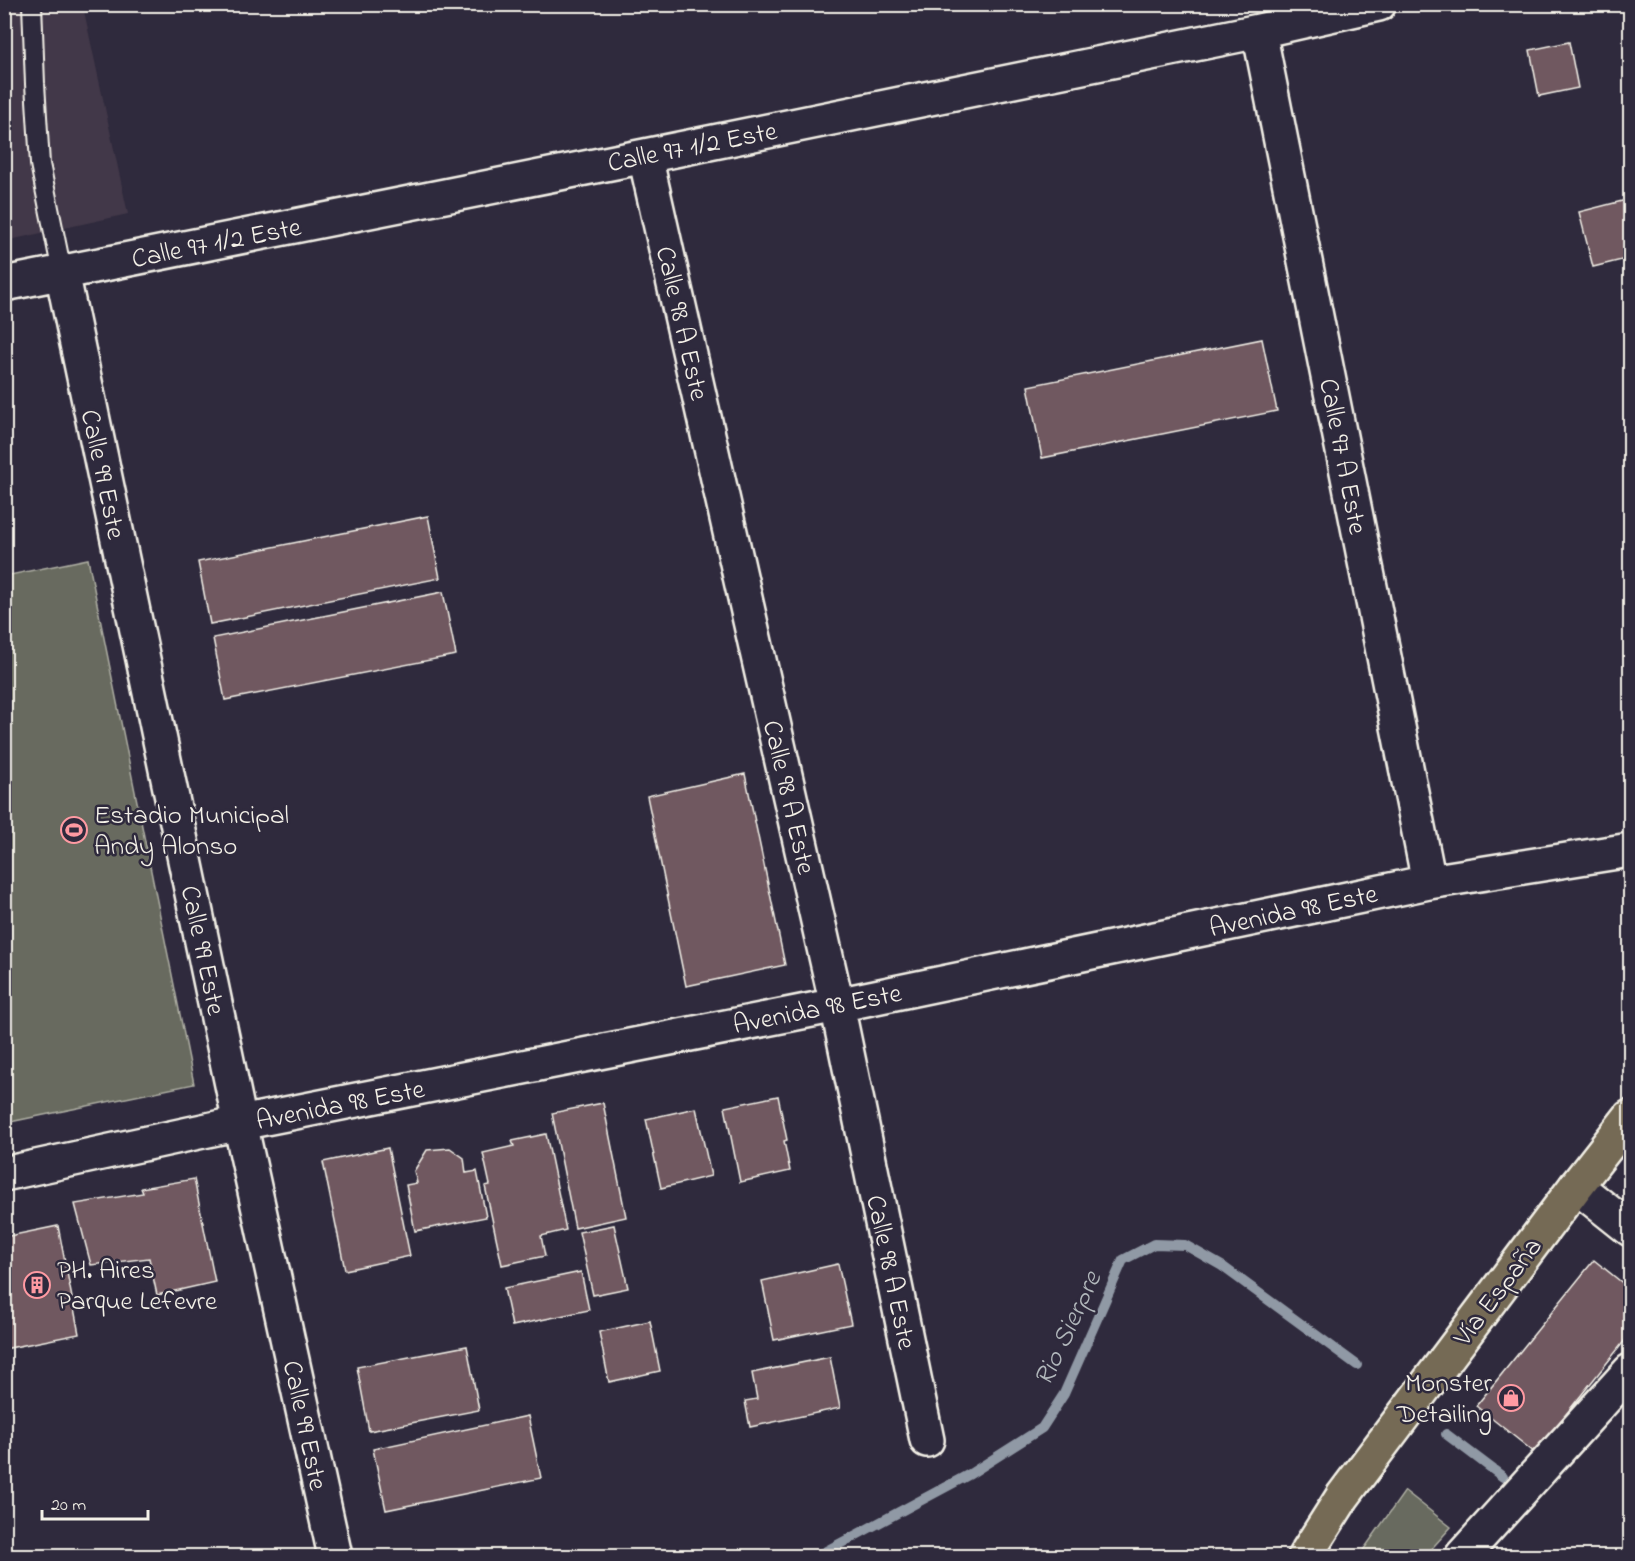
<svg xmlns="http://www.w3.org/2000/svg" width="1635" height="1561" viewBox="0 0 1635 1561" font-family="'Indie Flower',sans-serif">
  <rect width="100%" height="100%" fill="#2f2a3d"/>
  <filter id="ink" filterUnits="userSpaceOnUse"><feTurbulence type="fractalNoise" baseFrequency=".0167" numOctaves="2"/><feDisplacementMap in="SourceGraphic" scale="12" xChannelSelector="R" yChannelSelector="G"/><feConvolveMatrix kernelMatrix="1 2 1 2 8 2 1 2 1" color-interpolation-filters="sRGB"/></filter>
  <g filter="url(#ink)">
    <!-- built -->
    <path fill="#423848" d="M5 5H114L84 11 128 214 5 241Z"/>
    <!-- green -->
    <path fill="#676b5e" stroke="#aeaea3" stroke-width="1.5" d="M88 559 194 1084 5 1123V576Z
      M1405 1491 1451 1527 1425 1556H1359Z"/>
    <g fill="none" stroke-linecap="round" stroke-linejoin="round">
      <!-- stream -->
      <path stroke="#9099a5" stroke-width="10" d="M1446 1434 1503 1477
        M817 1556 970 1474 1042 1428 1064 1394 1123 1260 1154 1244 1185 1245 1222 1266 1357 1365"/>
    </g>
    <!-- building -->
    <path fill="#705861" stroke="#f4f1e8" stroke-width="1.5" d="M1623 4H1630V41Z
      M1569 42 1578 88 1539 96 1530 50Z
      M1630 199V258L1593 267 1579 212Z
      M1262 339 1277 411 1042 458 1028 386Z
      M428 516 440 578 210 624 198 562Z
      M443 592 456 655 225 700 213 638Z
      M745 774 785 965 686 986 647 796Z
      M778 1096 787 1140 784 1141 790 1171 740 1182 725 1107Z
      M603 1103 626 1217 575 1228 552 1113Z
      M696 1108 711 1176 661 1188 646 1119Z
      M546 1134 566 1230 541 1236 545 1256 502 1265 485 1186 490 1185 483 1153 514 1146 512 1141Z
      M388 1148 410 1256 345 1270 323 1162Z
      M450 1148 464 1158 466 1173 477 1171 486 1217 415 1231 406 1185 417 1183 414 1171 427 1150Z
      M194 1179 215 1282 157 1295 149 1258 91 1265 75 1204 143 1193 141 1188Z
      M614 1225 628 1288 593 1295 579 1232Z
      M58 1226 79 1334 4 1349V1237Z
      M1594 1260 1630 1289V1334L1535 1453 1476 1406Z
      M838 1264 851 1324 774 1340 762 1281Z
      M581 1272 589 1310 512 1326 504 1288Z
      M650 1321 660 1371 609 1382 599 1332Z
      M467 1346 479 1410 369 1431 357 1367Z
      M830 1357 840 1408 750 1427 745 1401 757 1399 752 1373Z
      M528 1416 541 1478 386 1510 373 1449Z"/>
    <g fill="none" stroke-linecap="round" stroke-linejoin="round">
      <defs>
        <path id="lane" d="M32 4 35 84 40 164 62 272"/>
        <path id="street" d="M1259 31 1429 882
          M645 156 837 1005 927 1440
          M62 272 240 1123 335 1556
          M4 284 645 156 1259 31 1379 4
          M4 1174 240 1123 837 1005 1429 882 1630 850
          M1576 1186 1630 1229
          M1462 1556 1630 1371"/>
        <path id="primary" d="M1305 1556 1343 1496 1576 1186 1630 1117"/>
      </defs>
      <!-- lane casing -->
      <use href="#lane" stroke="#f4f1e8" stroke-width="22"/>
      <!-- street casing -->
      <use href="#street" stroke="#f4f1e8" stroke-width="38"/>
      <!-- primary casing -->
      <use href="#primary" stroke="#f4f1e8" stroke-width="38"/>
      <!-- lane -->
      <use href="#lane" stroke="#2f2a3d" stroke-width="18"/>
      <!-- street -->
      <use href="#street" stroke="#2f2a3d" stroke-width="33"/>
      <!-- primary -->
      <use href="#primary" stroke="#756a55" stroke-width="33"/>
    </g>
  </g>
  <!-- icons -->
  <defs>
    <symbol id="stadium-ring" viewBox="-11 -11 22 22"><circle r="9.5" fill="#2f2a3d" stroke="#ff9aa2" stroke-width="1.5"/><path d="M0-5a6.5 5 0 1 0 0 10a6.5 5 0 1 0 0-10ZM-3.5-1.8h7v3.6h-7Z" fill="#ff9aa2"/></symbol>
    <symbol id="building-ring" viewBox="-11 -11 22 22"><circle r="9.5" fill="#2f2a3d" stroke="#ff9aa2" stroke-width="1.5"/><path d="M-4-6H4V6H1V3H-1V6H-4ZM-2.5-4.3h1.7v1.8h-1.7ZM.8-4.3h1.7v1.8H.8ZM-2.5-1h1.7V.8h-1.7ZM.8-1h1.7V.8H.8Z" fill="#ff9aa2"/></symbol>
    <symbol id="shop-ring" viewBox="-11 -11 22 22"><circle r="9.5" fill="#2f2a3d" stroke="#ff9aa2" stroke-width="1.5"/><path d="M-5-2.5h2.3a2.7 3.5 0 0 1 5.4 0H5L5.5 6h-11ZM-1.5-2.5h3a1.5 2.3 0 0 0-3 0Z" fill="#ff9aa2"/></symbol>
  </defs>
  <g fill-rule="evenodd">
    <use href="#stadium-ring" x="59" y="815" width="30" height="30"/>
    <use href="#building-ring" x="22" y="1270" width="30" height="30"/>
    <use href="#shop-ring" x="1496" y="1383" width="30" height="30"/>
  </g>
  <g text-anchor="middle" stroke-width="5" stroke-linejoin="round" paint-order="stroke">
    <!-- street labels -->
    <g font-size="27" fill="#f4f1e8" stroke="#2f2a3d">
      <text transform="translate(692 146) rotate(-11)" y="9">Calle 97 1/2 Este</text>
      <text transform="translate(216 242) rotate(-11)" y="9">Calle 97 1/2 Este</text>
      <text transform="translate(683 323) rotate(77)" y="9">Calle 98 A Este</text>
      <text transform="translate(1344 456) rotate(79)" y="9">Calle 97 A Este</text>
      <text transform="translate(104 474) rotate(78)" y="9">Calle 99 Este</text>
      <text transform="translate(790 797) rotate(77)" y="9">Calle 98 A Este</text>
      <text transform="translate(1293 910) rotate(-12)" y="9">Avenida 98 Este</text>
      <text transform="translate(204 950) rotate(78)" y="9">Calle 99 Este</text>
      <text transform="translate(817 1008) rotate(-11)" y="9">Avenida 98 Este</text>
      <text transform="translate(340 1104) rotate(-11)" y="9">Avenida 98 Este</text>
      <text transform="translate(892 1272) rotate(78)" y="9">Calle 98 A Este</text>
      <text transform="translate(1497 1291) rotate(-53)" y="9">Vía España</text>
      <text transform="translate(306 1425) rotate(78)" y="9">Calle 99 Este</text>
    </g>
    <!-- poi labels -->
    <g font-size="27" fill="#f4f1e8" stroke="#2f2a3d" text-anchor="start">
      <text x="94" y="823">Estadio Municipal<tspan x="94" dy="31">Andy Alonso</tspan></text>
      <text x="57" y="1278">PH. Aires<tspan x="57" dy="31">Parque Lefevre</tspan></text>
      <text x="1492" y="1391" text-anchor="end">Monster<tspan x="1492" dy="31">Detailing</tspan></text>
    </g>
    <!-- water labels -->
    <g font-size="28" font-style="italic" fill="#b1b7bb" stroke="#2f2a3d">
      <text transform="translate(1066 1328) rotate(-65)" y="10">Rio Sierpre</text>
    </g>
  </g>
  <!-- margin -->
  <rect width="1635" height="1561" fill="none" stroke="#2f2a3d" stroke-width="24"/>
  <rect x="12" y="12" width="1611" height="1537" fill="none" stroke="#f4f1e8" stroke-width="2" filter="url(#ink)"/>
  <!-- scale -->
  <path d="M42 1510v9h106v-9" fill="none" stroke="#f4f1e8" stroke-width="3"/>
  <text x="51" y="1510" font-size="18" fill="#f4f1e8" stroke="#2f2a3d" stroke-width="4.5" paint-order="stroke">20 m</text>
</svg>
